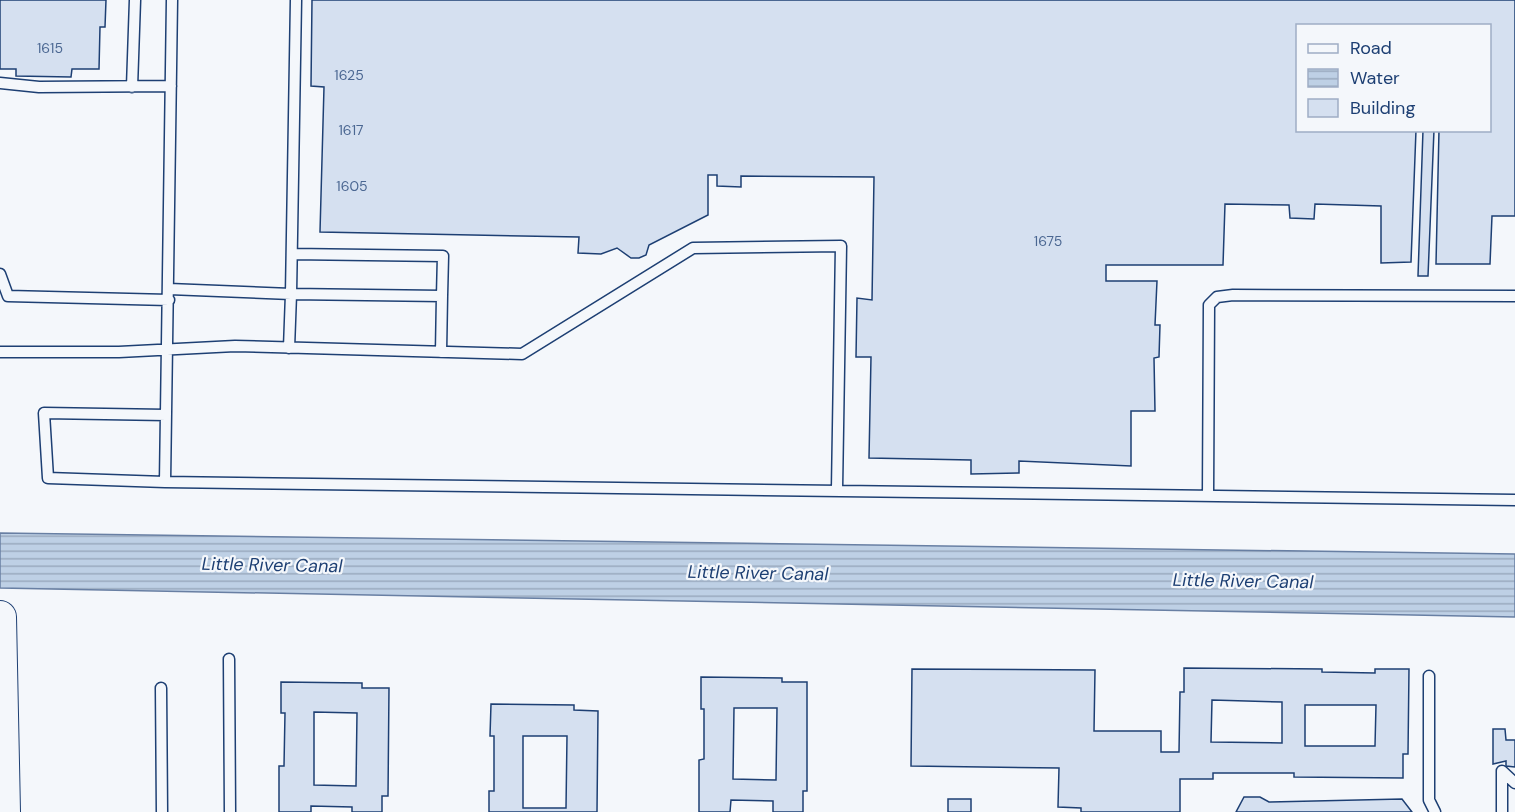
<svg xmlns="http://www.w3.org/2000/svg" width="1515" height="812" viewBox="0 0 1515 812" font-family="'DM Sans',sans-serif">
  <defs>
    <pattern id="water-rules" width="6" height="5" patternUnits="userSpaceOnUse" patternTransform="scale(1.5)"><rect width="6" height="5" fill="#bed0e5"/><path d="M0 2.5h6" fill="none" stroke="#9aaabe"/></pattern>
  </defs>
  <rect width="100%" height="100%" fill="#f4f7fb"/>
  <!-- water -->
  <path fill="url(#water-rules)" stroke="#687fa3" stroke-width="1.5" d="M0 533 1515 554V617L0 588Z"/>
  <!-- building -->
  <path fill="#d5e0f0" stroke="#1d3f73" stroke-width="1.5" fill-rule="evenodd" d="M0 0H106L105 27H100L99 69H72L71 77 16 76V69H0Z
    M312 0H1515V216H1492L1490 264H1436L1439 130H1490V26H1298V130H1416L1411 262 1381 263V206L1315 204 1314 219 1290 218 1289 205 1225 204 1223 265H1106V281H1157L1155 325H1160L1159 357 1154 358 1155 411H1131V466L1019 461V473L971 474V460L869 458 871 357H856L857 298 872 300 874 177 741 176V187L717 186V175H708V215L649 245 646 255 639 258H631L617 248 601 254 578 253 579 237 320 232 324 87 311 86Z
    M1423 130H1434L1428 276H1418Z
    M1184 668 1322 669V672L1375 673V669H1409L1408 754H1403V778L1294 777V773H1213V779H1180V812H1081V808L1058 807 1059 768 911 766 912 669 1095 670 1094 731H1161V752H1179L1180 692H1184ZM1212 700 1282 702V743L1211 742ZM1305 705H1376L1375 746H1305Z
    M701 677 782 678V682H807V791H803V812H773V801L731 800 730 812H699V760L704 759V709H701ZM734 708H777L776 780 733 779Z
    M281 682 362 683V688H389L388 796H382V812H352V807L311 806V812H279V766H284L285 713H281ZM314 712 357 713 356 786 314 785Z
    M491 704 574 705V710L598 711 597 812H489V791H494V736H490ZM523 736H567L566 808H523Z
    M1493 729H1505L1506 740H1515V767L1506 766V761L1493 764Z
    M1244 797H1260L1269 802 1402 799 1412 812H1236Z
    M948 799H971V812H948Z"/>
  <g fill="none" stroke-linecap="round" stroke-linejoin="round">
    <defs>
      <path id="service" d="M296 0 291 294 442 296 441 352
        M0 83 39 87 171 86
        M132 87 135 0
        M292 254 443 256 442 296
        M0 274 8 296 169 300
        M169 289 291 294 289 348
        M0 352H119L235 346 522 354 693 248 841 246 837 489
        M166 415 44 413 48 478 165 482 1515 500
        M165 482 172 0
        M1208 495 1209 305 1217 297 1233 295 1515 296
        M229 659 230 812
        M1429 676V800L1435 812
        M161 688 162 812
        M1502 771 1515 783
        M1502 812V771"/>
      <path id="secondary" d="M0 617 4 812"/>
    </defs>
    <!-- service casing -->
    <use href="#service" stroke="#1d3f73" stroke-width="13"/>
    <!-- secondary casing -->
    <use href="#secondary" stroke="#1d3f73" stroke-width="34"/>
    <!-- service -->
    <use href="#service" stroke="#f4f7fb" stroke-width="10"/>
    <!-- secondary -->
    <use href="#secondary" stroke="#f4f7fb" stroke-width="32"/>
  </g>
  <g text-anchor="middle" stroke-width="4.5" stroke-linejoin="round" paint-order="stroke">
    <!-- number labels -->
    <g font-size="14" fill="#4b6792">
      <text x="50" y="53">1615</text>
      <text x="349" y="80">1625</text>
      <text x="351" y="135">1617</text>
      <text x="352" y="191">1605</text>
      <text x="1048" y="246">1675</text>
    </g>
    <!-- water labels -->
    <g font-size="18" font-style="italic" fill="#1d3f73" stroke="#f4f7fb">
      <text transform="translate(272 565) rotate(1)" y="6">Little River Canal</text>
      <text transform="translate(758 573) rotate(1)" y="6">Little River Canal</text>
      <text transform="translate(1243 581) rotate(1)" y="6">Little River Canal</text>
    </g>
  </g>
  <!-- legend -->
  <rect x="1296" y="24" width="195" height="108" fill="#f4f7fb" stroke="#9eadc5" stroke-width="1.5"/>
  <rect x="1308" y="44" width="30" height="9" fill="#f4f7fb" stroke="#9eadc5" stroke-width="1.5"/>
  <text x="1350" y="54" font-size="18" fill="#1d3f73">Road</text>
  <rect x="1308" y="69" width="30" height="18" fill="url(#water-rules)" stroke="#9eadc5" stroke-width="1.5"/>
  <text x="1350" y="84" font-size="18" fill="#1d3f73">Water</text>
  <rect x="1308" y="99" width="30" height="18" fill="#d5e0f0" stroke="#9eadc5" stroke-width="1.5"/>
  <text x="1350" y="114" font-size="18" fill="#1d3f73">Building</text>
</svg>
